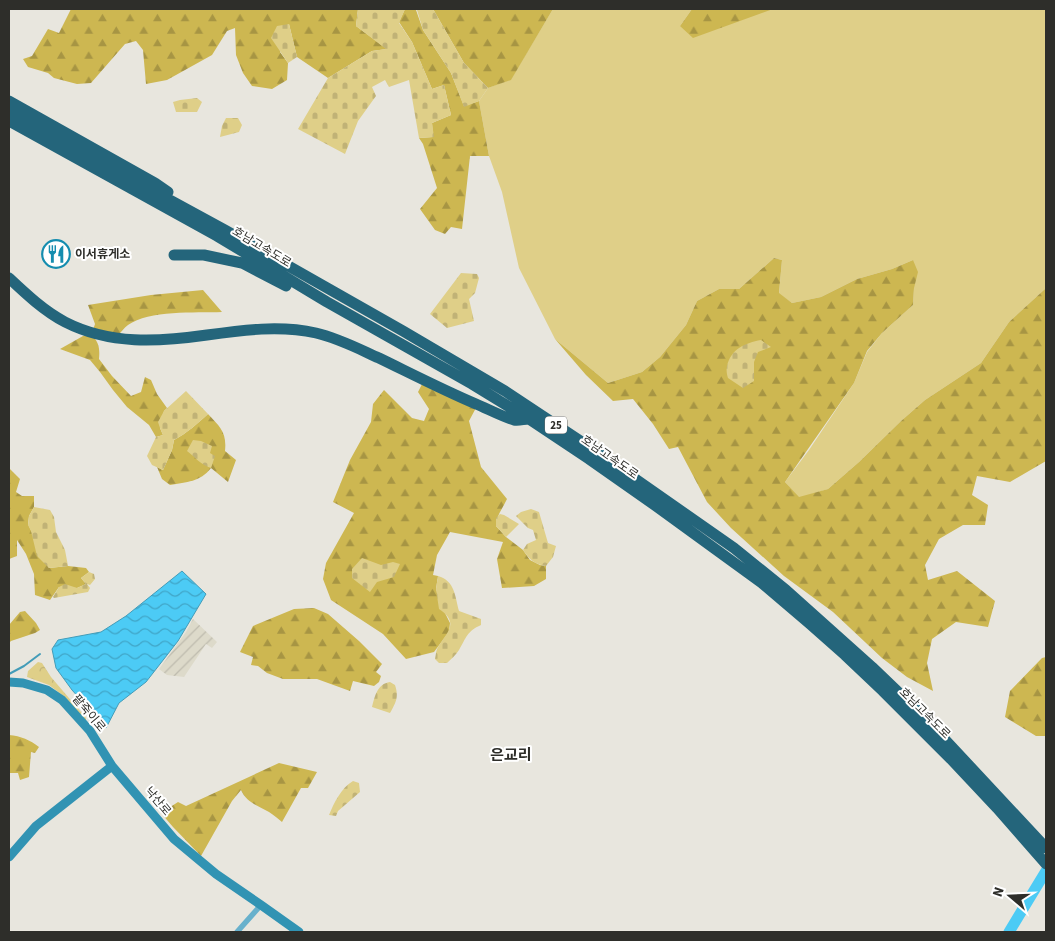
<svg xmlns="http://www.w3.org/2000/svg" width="1055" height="941" viewBox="0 0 1055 941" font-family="'Source Sans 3','Noto Sans KR',sans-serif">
  <defs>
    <pattern id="industrial-furrows" width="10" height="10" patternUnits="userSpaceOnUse" patternTransform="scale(1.25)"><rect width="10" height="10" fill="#dddaca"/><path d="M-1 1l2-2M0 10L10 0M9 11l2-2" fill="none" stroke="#bebbae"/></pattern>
    <pattern id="forest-firs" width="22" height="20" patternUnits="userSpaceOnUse" patternTransform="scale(1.25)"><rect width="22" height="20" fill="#cdb751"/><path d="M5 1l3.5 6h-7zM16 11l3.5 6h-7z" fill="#a79543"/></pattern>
    <pattern id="cemetery-stones" width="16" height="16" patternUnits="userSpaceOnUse" patternTransform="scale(1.25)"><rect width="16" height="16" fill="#dfcf88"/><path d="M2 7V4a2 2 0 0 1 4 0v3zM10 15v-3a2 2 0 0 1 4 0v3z" fill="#c0b276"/></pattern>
    <pattern id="park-crowns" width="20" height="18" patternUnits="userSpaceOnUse" patternTransform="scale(1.25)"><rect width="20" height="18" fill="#dfcf88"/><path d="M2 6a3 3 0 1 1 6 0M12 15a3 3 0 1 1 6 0" fill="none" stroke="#c0b276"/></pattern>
    <pattern id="water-waves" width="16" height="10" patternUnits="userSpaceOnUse" patternTransform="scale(1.25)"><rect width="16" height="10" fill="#4ccbf5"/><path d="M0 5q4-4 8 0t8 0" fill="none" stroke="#40a5c7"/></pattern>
  </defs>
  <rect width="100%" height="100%" fill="#e8e6de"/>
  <!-- industrial -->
  <path fill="url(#industrial-furrows)" d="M193 619 217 642 212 648 206 644 184 677 167 675 159 669 186 632Z"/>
  <!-- grass -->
  <path fill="#dfcf88" d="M553 9H692L680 26 773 9H1046V288L1009 322 981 363 925 400 901 421 859 462 828 489 799 498 785 482 809 450 854 383 867 352 882 333 913 305 914 288 913 260 892 269 857 279 821 297 792 303 779 294 782 260 774 258 739 289H719L697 301 686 325 660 357 642 372 608 383 555 339 519 268 502 192 489 156 479 101 488 88 511 79Z"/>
  <!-- forest -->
  <path fill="url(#forest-firs)" d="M71 9H358L356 26 387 49 372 51 328 78 297 57 289 24 280 52 288 63 287 80 272 89 252 86 243 73 236 55 235 28 227 31 212 55 167 80 146 84 143 50 136 41 125 44 91 83 77 84 54 78 48 73 28 67 23 59 32 56 48 29 59 33Z
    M405 9H414L416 10 423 30 451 73 464 106 479 101 489 156H470L462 229 451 227 445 234 435 230 420 209 437 188 423 144 419 138 433 137 432 123 451 115 444 85 432 89 412 42 399 22Z
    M433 9H553L511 80 488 88 464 63Z
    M692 9H773L693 38 680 26Z
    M774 258 782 260 779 293 792 303 821 297 857 279 892 269 913 260 918 272 914 288 913 305 882 333 867 351 854 383 785 482 799 497 828 489 859 462 901 421 925 400 981 363 1009 322 1046 288V461L1010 482 977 476 972 495 988 505 985 525H963L939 539 925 565 928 580 957 571 995 601 988 627 956 622 932 639 927 663 933 691 907 677 882 658 833 612 784 576 731 528 707 502 678 447 669 449 653 424 633 399 613 401 586 375 555 339 608 383 642 372 660 357 686 325 697 301 719 289H739Z
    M203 290 222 312C195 313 149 310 128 325 124 328 120 333 117 337L93 330 95 324 88 305 151 295Z
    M91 335C99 341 100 349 99 359L112 376 131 396 141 392 145 377 151 380 157 394 167 408 164 411 160 428 163 435 156 437 149 425 127 407 113 390 100 372 90 360 60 349 83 336Z
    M425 378 477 406 469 421 481 467 507 499C503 508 496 516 496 526L506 537 523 550 530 560 540 565 546 566V579L534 586 502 588 497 559 503 542 450 532 437 555 433 575 438 576 436 589 445 613 450 623 449 632 434 652 406 659 383 634 331 600 323 579 326 563 354 513 333 502 350 460 371 422 373 404 384 390 412 418 424 421 429 409 418 392Z
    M208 414C220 427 227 432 225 451L236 460 228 482 211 468C200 482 187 482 170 485L162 479 157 467 163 470 172 450 174 440C187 433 197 424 208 414Z
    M9 468 20 479 16 492 22 496H34V507L29 516 28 524 49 568 68 566 86 568 89 572 81 578 86 584 77 588 59 587 50 600 35 595 34 574 26 554 17 540V556L9 559Z
    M314 608 328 614 359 641 382 664 376 672 381 676 379 682 374 686 353 681 350 691 317 679H283L267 673 258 666 251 665 253 657 240 652 253 626 294 609Z
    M25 611 36 623 40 630 35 633 11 641 9 643V625L20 612Z
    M1046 657V736H1036L1005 717 1010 691 1042 658Z
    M9 735C21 736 30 740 39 747L35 753 31 752 29 777 20 780 18 773H9Z
    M279 763 317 772 308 788H301L282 822C278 819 274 815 269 812 258 806 246 802 241 790L232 801 201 856 173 827 161 813 178 802 186 806Z"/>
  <!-- cemetery -->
  <path fill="url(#cemetery-stones)" d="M358 9H405L399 23 412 42 432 89 444 85 451 115 432 123 434 137 419 138 409 80 389 87 385 80 372 87 376 96 358 121 345 154 298 129 328 78 372 51 386 49 356 26Z
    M414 9H433L464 63 488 88 479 101 464 107 451 73 423 30 417 10Z
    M289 24 297 57 288 63 271 38 277 26Z
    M197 98 202 102 197 112H176L173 102 180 100Z
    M226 118H238L242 125 239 132 220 137 222 126Z
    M461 273 477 274 479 278 475 293 469 299 474 321 447 328 430 314Z
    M761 340 771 347 758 352 754 362V381L743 388 728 378C727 375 726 370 727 366 731 349 745 343 761 340Z
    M186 391 208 414C197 424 187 433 174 440L172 450 163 470 152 465 147 456 156 437 163 435 160 428 158 422 164 411Z
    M193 440 201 441 212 446 210 453 215 456 211 468C200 464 196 458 187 451Z
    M34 507 50 510 54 517 56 532 65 550 68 566 49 568 37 556 31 531 28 525 29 516Z
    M531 509 539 512 548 543 556 546 553 557 546 566C534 564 530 560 523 550L527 544 536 540 533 530 528 528 516 516 521 512Z
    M500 514 504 515 519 524 506 537 496 526V518Z
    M362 558 381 565 393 562 400 564 394 577 377 582 370 592 352 578V569Z
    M89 572 94 574 95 579 90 585 87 584 90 588 88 592 54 598 53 597 59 587 65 584 77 588 86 584 81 578Z
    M438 576C455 581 455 596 459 611L481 619V625C467 631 466 638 459 650 456 655 451 659 447 663H439L435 659C436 654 436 650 438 647 447 632 460 623 439 609L436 589Z
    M390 682 395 685C399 697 396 702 390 713L372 707C375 696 377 684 390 682Z
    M353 781 359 783 360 792 338 811 336 816 329 815C334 803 341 788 353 781Z"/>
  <!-- park -->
  <path fill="url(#park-crowns)" d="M38 662 42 663 51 677 86 718V722L65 697 49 685 27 677 28 671Z"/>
  <!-- water -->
  <path fill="url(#water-waves)" stroke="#439cb8" d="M182 571 206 594 178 641 146 682 119 703 106 728 72 690 56 668 52 649 58 640 101 632 126 616Z"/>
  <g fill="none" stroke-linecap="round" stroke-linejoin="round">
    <!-- stream -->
    <path stroke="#439cb8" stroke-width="2" d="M9 674 24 666 40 654"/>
    <!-- river -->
    <path stroke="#4ccbf5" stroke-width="11" d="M1009 932 1046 871"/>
    <!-- street -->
    <path stroke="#68b1cc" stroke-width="5.5" d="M237 932 261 905"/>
    <!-- secondary -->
    <path stroke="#3193b3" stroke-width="9" d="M9 682 23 683 47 690 62 700 90 731 112 766 174 839 216 874 261 905 299 932
      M9 857 36 826 112 766"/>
    <!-- highway -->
    <path stroke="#24657b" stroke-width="11" d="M9 101 155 183 168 192
      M9 110 100 162 225 230 403 331 505 391 591 448 734 548 786 590 872 667 921 714 1046 848
      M9 121 217 236 327 302 472 384 529 419 589 459 656 506 762 583 809 623 845 655 883 691 951 759 997 808 1046 864
      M174 255H204L242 263 286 286
      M9 278C26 294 44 311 65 322 110 345 158 342 207 335 243 330 280 325 316 333 338 338 359 349 379 358 412 374 443 390 476 404 486 408 503 417 514 420 519 421 524 419 529 419"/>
  </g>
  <!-- icons -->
  <defs>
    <symbol id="restaurant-ring" viewBox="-11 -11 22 22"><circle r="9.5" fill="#fff" stroke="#158daf" stroke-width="1.5"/><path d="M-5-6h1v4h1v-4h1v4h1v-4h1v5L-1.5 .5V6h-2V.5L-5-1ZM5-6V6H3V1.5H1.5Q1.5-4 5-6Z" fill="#158daf"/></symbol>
  </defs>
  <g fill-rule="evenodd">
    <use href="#restaurant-ring" x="40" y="238" width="32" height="32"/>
  </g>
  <g text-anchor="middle" stroke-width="4" stroke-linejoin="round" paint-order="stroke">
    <!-- shield labels -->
    <rect fill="#fff" stroke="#6d6d6a" stroke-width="1" x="545" y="416.5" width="22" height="17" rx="4"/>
    <g font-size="11" font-weight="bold" fill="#2e2e2a">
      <text x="556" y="429">25</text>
    </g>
    <!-- street labels -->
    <g font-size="12" fill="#2e2e2a" stroke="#fff">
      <text transform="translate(262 247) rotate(31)" y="4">호남고속도로</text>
      <text transform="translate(610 457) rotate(35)" y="4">호남고속도로</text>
      <text transform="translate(89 713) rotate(50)" y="4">팥죽이로</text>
      <text transform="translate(925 713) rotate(45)" y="4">호남고속도로</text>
      <text transform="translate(158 801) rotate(50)" y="4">낙산로</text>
    </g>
    <!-- poi labels -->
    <g font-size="12" font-weight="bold" fill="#2e2e2a" stroke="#fff" text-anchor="start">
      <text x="75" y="258">이서휴게소</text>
    </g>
    <!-- quarter labels -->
    <g font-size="15" font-weight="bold" fill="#2e2e2a" stroke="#fff">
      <text x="511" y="760">은교리</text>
    </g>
  </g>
  <!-- border -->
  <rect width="1055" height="941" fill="none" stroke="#2e2e2a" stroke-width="20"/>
  <!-- north arrow -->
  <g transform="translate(1010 896) rotate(289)" stroke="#ffffff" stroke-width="4" paint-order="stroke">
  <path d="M0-4L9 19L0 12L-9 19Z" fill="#2e2e2a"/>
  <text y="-8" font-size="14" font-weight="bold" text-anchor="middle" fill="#2e2e2a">N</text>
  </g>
</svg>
